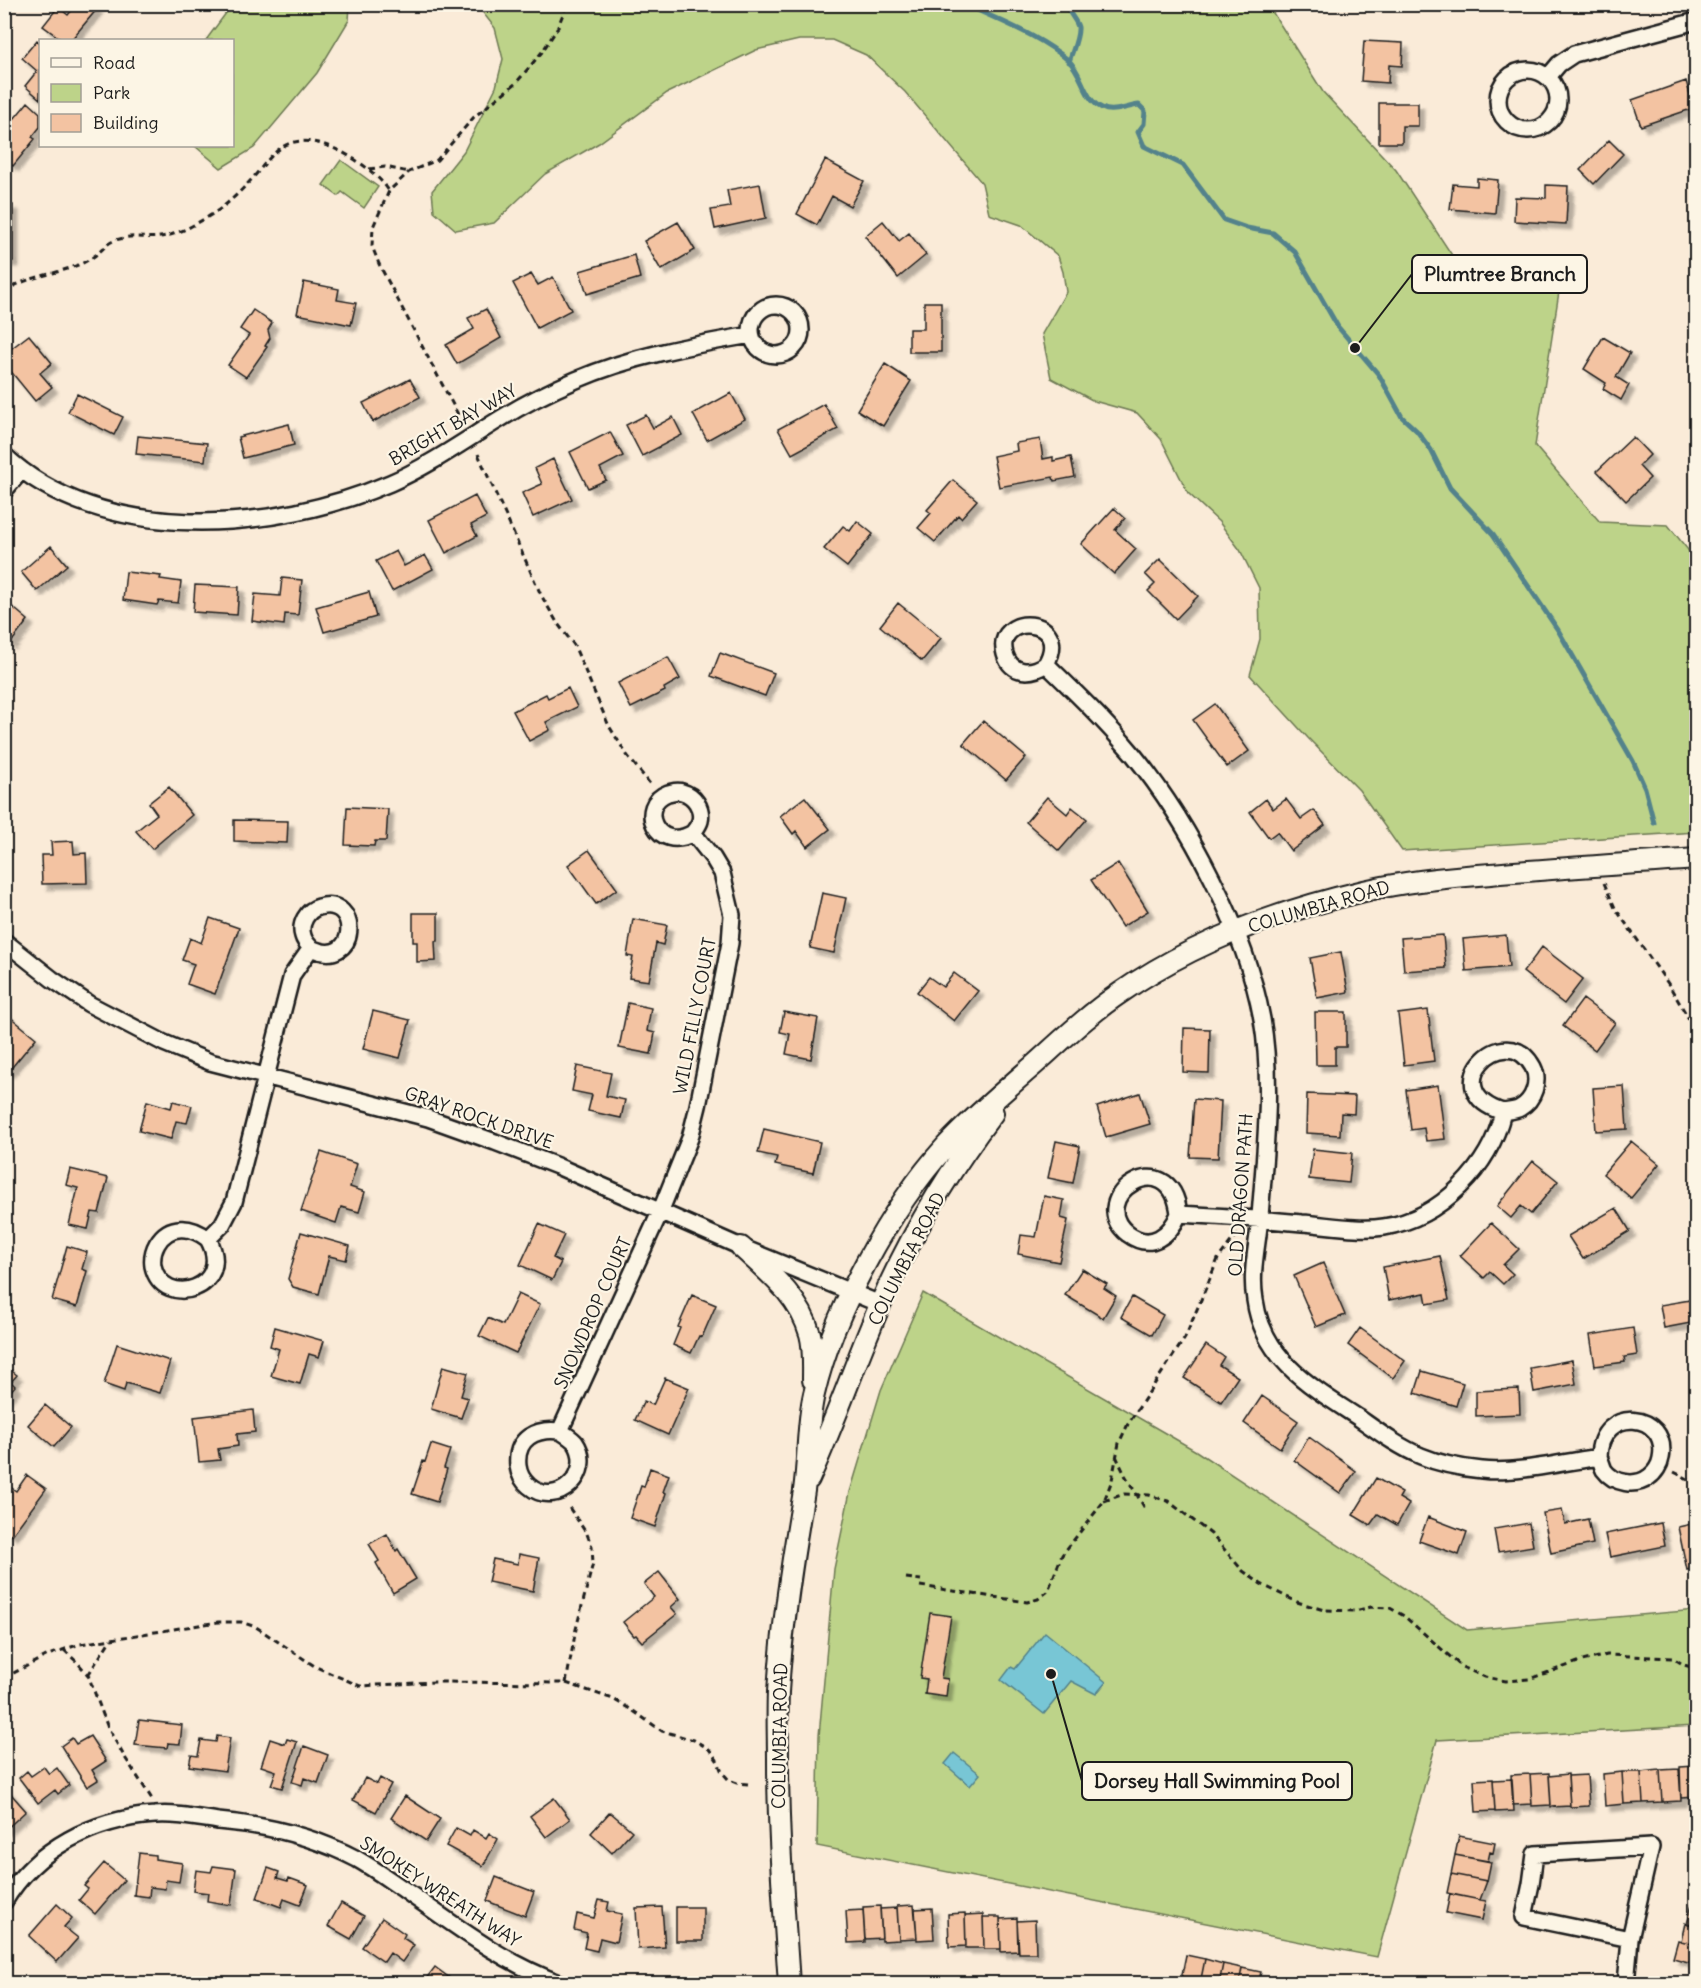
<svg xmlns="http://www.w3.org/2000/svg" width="1701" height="1988" viewBox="0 0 1701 1988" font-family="Delius,sans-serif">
  <defs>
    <filter id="shadow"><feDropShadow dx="5.5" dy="5.5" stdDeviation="1.5" flood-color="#0004"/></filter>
  </defs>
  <rect width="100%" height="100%" fill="#faebd8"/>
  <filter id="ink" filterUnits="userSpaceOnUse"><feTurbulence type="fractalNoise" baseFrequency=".0167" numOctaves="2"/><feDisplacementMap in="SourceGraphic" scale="12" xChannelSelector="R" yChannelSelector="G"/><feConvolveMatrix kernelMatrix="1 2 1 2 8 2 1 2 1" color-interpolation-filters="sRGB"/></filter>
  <g filter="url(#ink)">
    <!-- green -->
    <path fill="#bdd389" stroke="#6c7852" stroke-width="1.5" d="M232 5H350L349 20 317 73 254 148 221 168 195 146H232V40H206Z
      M477 5H1268L1323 92 1396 170 1461 269 1561 279 1535 446 1600 522 1668 525 1696 560V832L1402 851 1359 790 1308 738 1250 675 1260 639 1259 588 1240 550 1219 522 1188 493 1161 439 1137 413 1094 401 1051 378 1042 334 1066 292 1063 272 1058 256 1021 225 989 214 982 183 905 92 866 55 832 40H799L756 50 667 93 599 143 545 174 494 223 456 230 434 211 432 191 464 151 496 87 503 59 495 28Z
      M341 160 378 187 364 208 342 192 338 196 323 185Z
      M923 1293 1196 1451 1467 1630 1696 1610V1726L1437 1740 1377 1957 817 1846 819 1736 834 1569 850 1492 881 1390Z"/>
    <!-- water -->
    <path fill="#78c6d5" stroke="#53828b" stroke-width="1.5" d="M1045 1632 1106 1682 1096 1694 1071 1681 1044 1714 1001 1680 1011 1667 1015 1669Z
      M954 1753 980 1774 970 1786 945 1764Z"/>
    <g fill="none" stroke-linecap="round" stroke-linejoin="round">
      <!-- stream -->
      <path stroke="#53828b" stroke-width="5" d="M965 4C999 21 1039 35 1068 60 1083 73 1083 99 1102 108 1113 114 1128 106 1139 105L1145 111 1144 124 1138 132 1144 146 1183 165 1224 220 1247 228 1273 233 1295 252 1338 327 1379 375 1402 417 1417 431 1431 450 1450 488 1493 534 1558 630 1633 761 1645 788 1654 823
        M1067 4C1068 14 1076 19 1078 27 1079 38 1072 51 1069 62"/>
    </g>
    <!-- building -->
    <path fill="#f3c3a2" stroke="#1c1c1c" stroke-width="1.5" filter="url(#shadow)" d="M77 4H91L97 9 71 40H62L43 26 58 7 68 15Z
      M37 40 40 43V99L25 86 37 71 22 58Z
      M1364 41 1403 43 1402 66 1389 65 1388 83 1361 81Z
      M1686 81 1694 108 1641 126 1632 100Z
      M28 102 40 113V127L32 137 35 139 13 166 4 159V131Z
      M1379 103H1418V126H1402V143H1379Z
      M1609 140 1623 154 1594 184 1580 170Z
      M825 160 864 181 850 206 832 196 817 225 797 214Z
      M1477 178 1498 180 1495 213 1450 209 1453 184 1477 186Z
      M760 184 766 218 715 229 711 210 730 207 727 190Z
      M1546 185 1568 186 1566 224 1514 221 1515 197 1546 198Z
      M4 205H13V261H4Z
      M883 221 899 241 909 233 926 255 898 278 865 236Z
      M678 222 695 250 661 270 644 241Z
      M634 255 640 278 587 294 580 271Z
      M531 274 538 285 553 277 571 310 537 328 513 283Z
      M304 282 339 289 337 300 356 303 351 325 297 314Z
      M924 302H941V352H909V329H924Z
      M486 309 501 338 457 364 446 345 474 329 468 318Z
      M253 310 272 323 268 330 270 338 265 346 267 347 246 377 228 365 249 335 240 329Z
      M29 335 52 363 40 373 52 387 35 401 4 363V354Z
      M1603 337 1630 353 1616 377 1629 385 1621 400 1603 389 1606 383 1584 369Z
      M885 364 911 381 883 426 857 410Z
      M410 379 420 397 373 422 363 403Z
      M731 393 745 419 707 440 693 414Z
      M77 394 123 417 114 435 68 412Z
      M824 404 838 429 792 454 778 429Z
      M646 415 653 428 673 417 682 435 642 456 626 425Z
      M289 424 294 445 243 458 238 437Z
      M610 432 623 456 600 468 606 480 588 488 570 452Z
      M138 436 207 443 205 461 136 454Z
      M1633 437 1650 455 1639 466 1650 478 1626 501 1597 471Z
      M1040 439 1043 459 1053 457V461L1071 457 1075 477 1054 481 1053 477 999 487 993 456 1017 451 1016 443Z
      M553 459 572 499 533 517 522 493 542 484 535 468Z
      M953 480 977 500 961 518 958 515 935 542 918 528 931 513 927 510Z
      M475 496 486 517 471 525 477 536 446 553 429 520Z
      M1114 508 1125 518 1115 530 1136 549 1114 574 1081 544Z
      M857 521 873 534 847 567 824 549 843 526 850 531Z
      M51 546 67 565 37 591 21 572Z
      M396 551 404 566 425 555 433 569 392 591 376 561Z
      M1160 559 1198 596 1176 619 1148 591 1155 584 1145 574Z
      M126 572 161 576 160 579 181 582 178 603 159 601 157 605 123 600Z
      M282 578 302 580 298 615 285 614 284 625 252 621 255 594 280 596Z
      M195 585 239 587 237 615 193 612Z
      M369 592 376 617 324 632 316 607Z
      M898 603 941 638 922 661 880 626Z
      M9 604 28 620 10 644 4 639V610Z
      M720 653 774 673 765 696 711 676Z
      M668 657 680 679 664 688 665 691 631 708 618 683Z
      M568 688 577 707 546 722 550 730 529 741 513 711 546 694 548 698Z
      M1215 704 1249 751 1227 767 1193 720Z
      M983 721 1026 757 1006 780 963 744Z
      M169 787 192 815 152 849 136 831 157 814 149 803Z
      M805 797 830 829 807 847 796 831 793 834 780 816Z
      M1047 797 1067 814 1072 807 1087 819 1059 851 1026 822Z
      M1266 799 1273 809 1286 799 1301 819 1314 810 1325 825 1291 851 1277 832 1269 838 1250 812Z
      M347 807 388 809 386 841H375L374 846 345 845Z
      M234 820 288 821 287 843 234 841Z
      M73 841 74 854 86 853 87 883 42 884 41 855H52L51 842Z
      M589 850 617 889 596 904 568 865Z
      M1118 863 1148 911 1122 927 1091 880Z
      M822 893 846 898 834 953 810 948Z
      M413 913H438V941H435L436 961 417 962V942H413Z
      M210 918 239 928 215 994 187 984 194 964 182 960 190 938 201 943Z
      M633 919 667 925 663 945 656 943 649 981 629 978 633 957 627 956Z
      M1443 935 1446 968 1404 971 1401 938Z
      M1506 935 1509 967 1466 971 1463 939Z
      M1542 947 1583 979 1564 1004 1523 972Z
      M1341 952 1348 992 1317 998 1310 958Z
      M954 973 978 991 954 1021 917 992 929 977 943 987Z
      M1583 999 1615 1023 1595 1050 1563 1026Z
      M628 1003 651 1008 647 1031 655 1033 651 1054 619 1048Z
      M1428 1010 1434 1061 1404 1065 1398 1014Z
      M373 1011 410 1020 400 1058 363 1049Z
      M4 1012 36 1038 8 1072 4 1069Z
      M784 1012 818 1018 811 1059 786 1054 790 1034 780 1032Z
      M1315 1012H1346V1047H1335V1065H1316Z
      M1184 1028 1210 1029 1209 1073 1183 1072Z
      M577 1066 611 1073 606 1096 625 1100 621 1118 588 1111 592 1095 572 1091Z
      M1438 1085 1445 1139 1426 1141 1424 1128 1411 1130 1406 1090Z
      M1624 1086 1627 1129 1596 1131 1593 1088Z
      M1140 1093 1150 1124 1106 1137 1097 1107Z
      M1307 1094 1355 1096 1354 1114 1341 1113 1340 1135 1306 1133Z
      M1194 1099 1221 1101 1218 1158 1190 1157Z
      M147 1101 171 1108 173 1101 192 1106 187 1123 176 1121 171 1139 139 1131Z
      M764 1129 820 1142 813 1173 775 1165 777 1157 758 1153Z
      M1056 1141 1080 1146 1073 1183 1048 1178Z
      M1631 1141 1659 1164 1631 1198 1603 1174Z
      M1313 1149 1352 1153 1349 1183 1309 1179Z
      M321 1152 357 1164 350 1187 365 1192 359 1212 341 1207 336 1223 301 1211Z
      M1533 1161 1558 1181 1531 1214 1521 1206 1511 1218 1497 1206Z
      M70 1169 108 1178 99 1213 92 1212 88 1229 69 1225 78 1188 66 1185Z
      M1044 1196 1064 1200 1061 1218 1068 1220 1059 1262 1018 1254 1021 1235 1036 1237Z
      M1616 1208 1630 1231 1583 1259 1568 1236Z
      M1491 1223 1519 1249 1503 1265 1513 1274 1503 1284 1490 1272 1484 1278 1460 1256Z
      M539 1224 564 1235 553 1258 561 1262 552 1280 520 1265Z
      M301 1232 350 1246 346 1260 329 1256 319 1294 293 1287 288 1279Z
      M67 1246 87 1252 82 1269 87 1271 77 1307 52 1300Z
      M1440 1256 1449 1300 1427 1304 1425 1293 1389 1300 1383 1267Z
      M1323 1263 1345 1315 1316 1327 1294 1276Z
      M1082 1269 1107 1284 1104 1288 1116 1296 1103 1318 1065 1295Z
      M518 1294 540 1304 516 1353 479 1336 488 1318 503 1325Z
      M692 1295 716 1305 702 1337 699 1336 691 1353 673 1345 680 1328 678 1327Z
      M1132 1297 1163 1315 1152 1335 1121 1317Z
      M1696 1299V1322L1664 1328 1660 1305Z
      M275 1327 324 1341 319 1357 309 1354 300 1384 271 1376 279 1349 270 1346Z
      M1360 1328 1405 1361 1393 1378 1348 1345Z
      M1633 1328 1637 1355 1624 1357 1625 1362 1595 1366 1590 1335Z
      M117 1344 170 1361 160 1393 126 1383 124 1391 104 1384Z
      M1206 1345 1224 1357 1219 1365 1238 1377 1221 1402 1184 1378Z
      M1572 1360 1576 1384 1534 1392 1530 1368Z
      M4 1365 17 1375 11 1382 15 1386 4 1399Z
      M443 1366 468 1373 461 1396 468 1398 461 1418 431 1409Z
      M1422 1371 1463 1383 1456 1406 1415 1393Z
      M665 1378 689 1388 668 1435 635 1420 644 1401 653 1405Z
      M1519 1389 1520 1414 1476 1416V1391Z
      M1262 1396 1298 1421 1280 1448 1244 1423Z
      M45 1405 71 1427 54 1447 28 1425Z
      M253 1410 255 1432 237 1434 238 1446 218 1449 220 1460 199 1462 194 1417Z
      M1309 1437 1356 1471 1340 1493 1294 1460Z
      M431 1444 450 1450 444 1468 447 1469 437 1502 412 1494 423 1461 425 1462Z
      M650 1468 669 1475 663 1492 666 1493 655 1527 630 1518 641 1486 644 1487Z
      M27 1475 46 1489 12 1535 4 1529V1492L9 1486 16 1491Z
      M1376 1478 1402 1493 1399 1498 1409 1504 1397 1525 1378 1514 1370 1525 1353 1515Z
      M1562 1510 1565 1524 1588 1519 1593 1544 1551 1553 1543 1513Z
      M1428 1517 1467 1532 1459 1555 1419 1541Z
      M1529 1523 1533 1546 1498 1552 1494 1529Z
      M1661 1523 1665 1546 1610 1557 1605 1534Z
      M1696 1523V1568L1687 1570 1678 1527Z
      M387 1534 396 1551 398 1549 416 1579 393 1593 376 1563 379 1561 369 1544Z
      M519 1554 539 1558 533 1591 488 1582 493 1559 518 1564Z
      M659 1572 680 1599 671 1607 677 1614 642 1642 636 1635 634 1636 623 1622 654 1597 644 1584Z
      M930 1613 951 1616 941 1678 948 1679 946 1697 925 1694 927 1679 920 1678Z
      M139 1720 182 1725 180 1744 168 1743 167 1748 135 1745Z
      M90 1736 106 1761 92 1770 98 1780 87 1787 61 1746 72 1738 76 1744Z
      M217 1736 230 1738 225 1771 189 1766 191 1755 198 1756 201 1740 216 1742Z
      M270 1739 285 1744 287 1739 297 1742 282 1788 271 1785 276 1771 261 1766Z
      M304 1746 328 1755 318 1783 304 1778 302 1785 292 1782Z
      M1696 1766V1797L1681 1798 1680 1767Z
      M44 1767 49 1774 57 1768 69 1785 58 1794 55 1790 38 1803 19 1778 27 1771 31 1776Z
      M1679 1769 1681 1801 1662 1802 1660 1770Z
      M1660 1770 1662 1802 1643 1803 1641 1772Z
      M1622 1772 1624 1804 1605 1806 1603 1774Z
      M1622 1772H1641L1643 1803 1624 1804Z
      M1549 1773 1551 1805 1532 1806 1530 1774Z
      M1530 1774 1532 1804 1513 1805 1511 1775Z
      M1568 1774 1570 1806 1551 1807 1549 1776Z
      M1587 1775 1589 1806 1570 1807 1568 1776Z
      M365 1778 377 1784 380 1778 391 1784 376 1812 353 1800Z
      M1493 1779 1495 1811 1476 1812 1474 1780Z
      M1512 1779 1514 1811 1495 1812 1493 1780Z
      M4 1786 26 1811 4 1831Z
      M405 1796 440 1819 426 1841 391 1818Z
      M554 1798 570 1819 546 1837 530 1816Z
      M610 1812 632 1831 612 1853 591 1833Z
      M456 1828 470 1836 473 1830 486 1838 489 1833 498 1839 483 1866 446 1846Z
      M1459 1836 1495 1843 1493 1853 1490 1852 1488 1861 1455 1855Z
      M139 1853 155 1855V1859L182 1863 179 1882 166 1880 165 1889 150 1887 149 1897 134 1895Z
      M1455 1855 1491 1862 1487 1881 1451 1874Z
      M104 1863 124 1880 95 1914 79 1900 88 1889 84 1886Z
      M213 1866 236 1869 231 1905 207 1901 208 1893 193 1891 196 1870 211 1872Z
      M268 1868 279 1872 277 1878 288 1881 289 1878 308 1885 300 1905 284 1899 281 1907 257 1898Z
      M1451 1874 1487 1881 1480 1900 1447 1893Z
      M496 1877 534 1892 525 1916 487 1901Z
      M1450 1894 1486 1901 1482 1920 1446 1913Z
      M599 1900 609 1902 607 1911 622 1914 616 1942 600 1938 597 1951 584 1948 587 1933 574 1930 577 1914 594 1918Z
      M341 1903 364 1916 351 1939 328 1926Z
      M57 1904 72 1918 64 1927 78 1938 57 1962 29 1936Z
      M914 1905 917 1938 899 1939 897 1906Z
      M1692 1905 1696 1906V1926L1687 1923Z
      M880 1906 882 1938 865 1939 863 1907Z
      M662 1907 665 1947 638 1949 636 1908Z
      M676 1907H703V1941H676Z
      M897 1908 899 1940 882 1941 880 1909Z
      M932 1908 934 1939 917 1940 915 1909Z
      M863 1910 865 1942 848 1943 846 1911Z
      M965 1913 966 1946 949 1947 948 1914Z
      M983 1914 984 1948H966L965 1915Z
      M983 1917H1000L1001 1949H984Z
      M382 1918 405 1934 403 1938 414 1945 402 1962 390 1953 384 1962 362 1947Z
      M1017 1918 1018 1951 1001 1952 1000 1919Z
      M1035 1920 1036 1953H1019L1017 1921Z
      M1685 1923 1696 1926V1945L1681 1941Z
      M1678 1940 1696 1945V1964L1673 1958Z
      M1186 1955 1205 1959 1200 1984H1180Z
      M1205 1959 1223 1964 1219 1984H1200Z
      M1223 1964 1242 1968 1239 1984H1219Z
      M435 1967 455 1982 454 1984H422Z
      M1242 1968 1261 1972 1258 1984H1239Z
      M1275 1977 1294 1981 1293 1984H1274Z"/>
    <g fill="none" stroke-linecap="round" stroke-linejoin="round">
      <defs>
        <path id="minor" d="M1498 100a30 30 0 1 1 60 0a30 30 0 1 1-60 0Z
          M1548 77 1559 64 1574 54 1696 21
          M751 330a25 25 0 1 1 50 0a25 25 0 1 1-50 0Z
          M4 455C101 547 276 532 390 483 429 466 464 441 500 419 524 404 550 391 576 380 632 356 692 345 751 335
          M4 491 21 471
          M1046 664C1073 616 993 612 1005 654 1011 675 1032 674 1046 664 1076 693 1105 721 1132 753 1189 822 1246 931 1262 1019 1273 1082 1265 1152 1260 1216 1258 1245 1250 1271 1255 1300 1263 1360 1313 1388 1359 1418 1379 1432 1399 1447 1421 1456 1440 1464 1461 1468 1482 1470 1514 1474 1566 1462 1599 1457 1601 1461 1602 1466 1604 1470 1614 1484 1636 1487 1649 1477 1655 1473 1660 1465 1661 1458 1670 1412 1600 1404 1599 1457
          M4 941 52 979 89 1004 164 1043 210 1062 428 1118 495 1142 557 1166 741 1247 880 1304
          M1179 1214C1170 1235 1151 1251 1128 1234 1082 1198 1171 1140 1179 1214 1220 1216 1261 1219 1302 1223 1329 1225 1358 1231 1384 1227 1441 1218 1490 1167 1503 1112 1508 1111 1515 1111 1520 1108 1534 1100 1540 1081 1533 1067 1505 1015 1433 1091 1503 1112
          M208 1239C192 1226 169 1223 157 1244 153 1251 152 1259 153 1266 163 1311 236 1288 208 1239L222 1225 234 1202 292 975 311 948C359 971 361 895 319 907 307 910 299 924 303 936 304 940 308 945 311 948
          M560 1431C565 1434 571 1438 575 1442 596 1472 557 1510 529 1486 523 1481 519 1474 518 1466 515 1438 536 1428 560 1431L661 1210 690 1138 698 1106 730 943 732 915 722 873 713 858 693 833C695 830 699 825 700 821 703 808 694 795 682 792 677 790 673 792 668 793 636 805 656 854 693 833
          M1651 1847 1630 1939 1524 1917 1531 1884 1535 1854Z
          M4 1902C36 1848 94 1819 155 1815 175 1813 198 1818 218 1821 265 1825 315 1837 357 1859 373 1868 388 1879 403 1889 453 1924 503 1963 562 1984
          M1626 1984 1630 1939"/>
        <path id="tertiary" d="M741 1247C769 1273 799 1296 810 1334 814 1348 813 1365 813 1380
          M809 1479C835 1422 855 1363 880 1305 909 1238 949 1171 993 1113
          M789 1984C784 1909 778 1835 778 1761 778 1738 777 1715 778 1692 782 1626 792 1562 803 1497 809 1463 806 1428 814 1394 833 1312 890 1208 946 1146 973 1117 1004 1091 1034 1065 1062 1040 1089 1014 1120 993 1191 943 1279 911 1364 891 1406 881 1448 877 1491 874 1559 868 1628 864 1696 859"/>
      </defs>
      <!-- minor casing -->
      <use href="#minor" stroke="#1c1c1c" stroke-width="20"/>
      <!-- tertiary casing -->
      <use href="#tertiary" stroke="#1c1c1c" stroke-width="24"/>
      <!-- path -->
      <path stroke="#1c1c1c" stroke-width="3" stroke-dasharray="6 4.5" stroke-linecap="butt" d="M369 169 385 167 409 172
        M4 292C31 273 67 275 93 257 106 248 106 241 124 238 135 235 148 239 160 237 177 235 192 226 206 218 224 208 238 194 251 180 263 167 274 148 291 143 321 133 373 166 389 191
        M463 424 379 264 372 246 373 227 389 191 409 172 437 160 474 117 516 83 542 52 557 29 567 4
        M478 454 541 595 558 624 574 645 609 726 627 755 650 784
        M1604 883 1615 908 1669 985 1696 1031
        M1116 1456 1125 1475 1146 1510
        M1674 1472 1696 1483
        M1104 1501 1124 1494 1149 1495 1168 1501 1211 1534 1243 1571 1261 1584 1297 1602 1324 1610 1355 1611 1371 1607 1390 1608 1404 1616 1462 1667 1485 1677 1506 1681 1529 1679 1578 1662 1607 1655 1673 1658 1684 1665 1696 1668
        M906 1578 921 1580
        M920 1586 1027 1602 1038 1599 1048 1591 1062 1555 1104 1501 1112 1480 1119 1443 1128 1424 1185 1338 1218 1259 1233 1239 1239 1234
        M64 1650 78 1663 88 1675 108 1728 124 1756 152 1799
        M88 1675 111 1639
        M4 1678 48 1655 80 1644 218 1622H241L256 1627 316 1667 360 1686 435 1682 566 1683 613 1699 632 1710 662 1731 694 1740 709 1749 717 1760 722 1772 729 1780 737 1783 748 1784
        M566 1683 576 1629 593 1563 592 1547 587 1534 568 1506"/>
      <!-- minor -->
      <use href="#minor" stroke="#fcf5e5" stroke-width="15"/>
      <!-- tertiary -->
      <use href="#tertiary" stroke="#fcf5e5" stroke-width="20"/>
    </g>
  </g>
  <g text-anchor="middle" stroke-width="4.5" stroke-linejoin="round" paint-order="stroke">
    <!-- street labels -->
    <g font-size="18" fill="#1c1c1c" stroke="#fcf5e5">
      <text transform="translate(453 425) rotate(-30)" y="6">BRIGHT BAY WAY</text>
      <text transform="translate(1319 907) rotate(-16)" y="6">COLUMBIA ROAD</text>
      <text transform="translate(695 1016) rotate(-79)" y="6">WILD FILLY COURT</text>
      <text transform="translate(479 1118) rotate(19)" y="6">GRAY ROCK DRIVE</text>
      <text transform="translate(1241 1195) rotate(-86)" y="6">OLD DRAGON PATH</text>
      <text transform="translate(907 1259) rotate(-63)" y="6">COLUMBIA ROAD</text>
      <text transform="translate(593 1313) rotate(-66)" y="6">SNOWDROP COURT</text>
      <text transform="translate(780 1736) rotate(-89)" y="6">COLUMBIA ROAD</text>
      <text transform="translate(440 1892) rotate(33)" y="6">SMOKEY WREATH WAY</text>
    </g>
  </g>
  <!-- callouts -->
  <path fill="none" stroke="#1c1c1c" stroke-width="2" d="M1355 348L1412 274M1051 1674L1082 1781"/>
  <g fill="#1c1c1c" stroke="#fcf5e5" stroke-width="2">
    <circle cx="1355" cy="348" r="6"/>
    <circle cx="1051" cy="1674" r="6"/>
  </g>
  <g fill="#fcf5e5" stroke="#1c1c1c" stroke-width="2">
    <rect x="1412" y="255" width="175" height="38" rx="6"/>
    <rect x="1082" y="1762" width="270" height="38" rx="6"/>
  </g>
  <g font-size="20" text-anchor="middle" font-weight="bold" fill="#1c1c1c">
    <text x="1500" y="281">Plumtree Branch</text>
    <text x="1217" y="1788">Dorsey Hall Swimming Pool</text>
  </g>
  <!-- margin -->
  <rect width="1701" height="1988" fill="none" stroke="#fcf5e5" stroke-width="24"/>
  <rect x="12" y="12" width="1677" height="1964" fill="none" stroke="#1c1c1c" stroke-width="2" filter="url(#ink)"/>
  <!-- legend -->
  <rect x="39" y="39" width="195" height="108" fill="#fcf5e5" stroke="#a29e95" stroke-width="1.5"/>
  <rect x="51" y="58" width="30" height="9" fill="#fcf5e5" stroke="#a29e95" stroke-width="1.5"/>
  <text x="93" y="69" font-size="18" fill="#1c1c1c">Road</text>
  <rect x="51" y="84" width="30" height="18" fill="#bdd389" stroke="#a29e95" stroke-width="1.5"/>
  <text x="93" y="99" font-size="18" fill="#1c1c1c">Park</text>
  <rect x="51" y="114" width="30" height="18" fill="#f3c3a2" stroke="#a29e95" stroke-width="1.5"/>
  <text x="93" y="129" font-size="18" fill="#1c1c1c">Building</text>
</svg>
